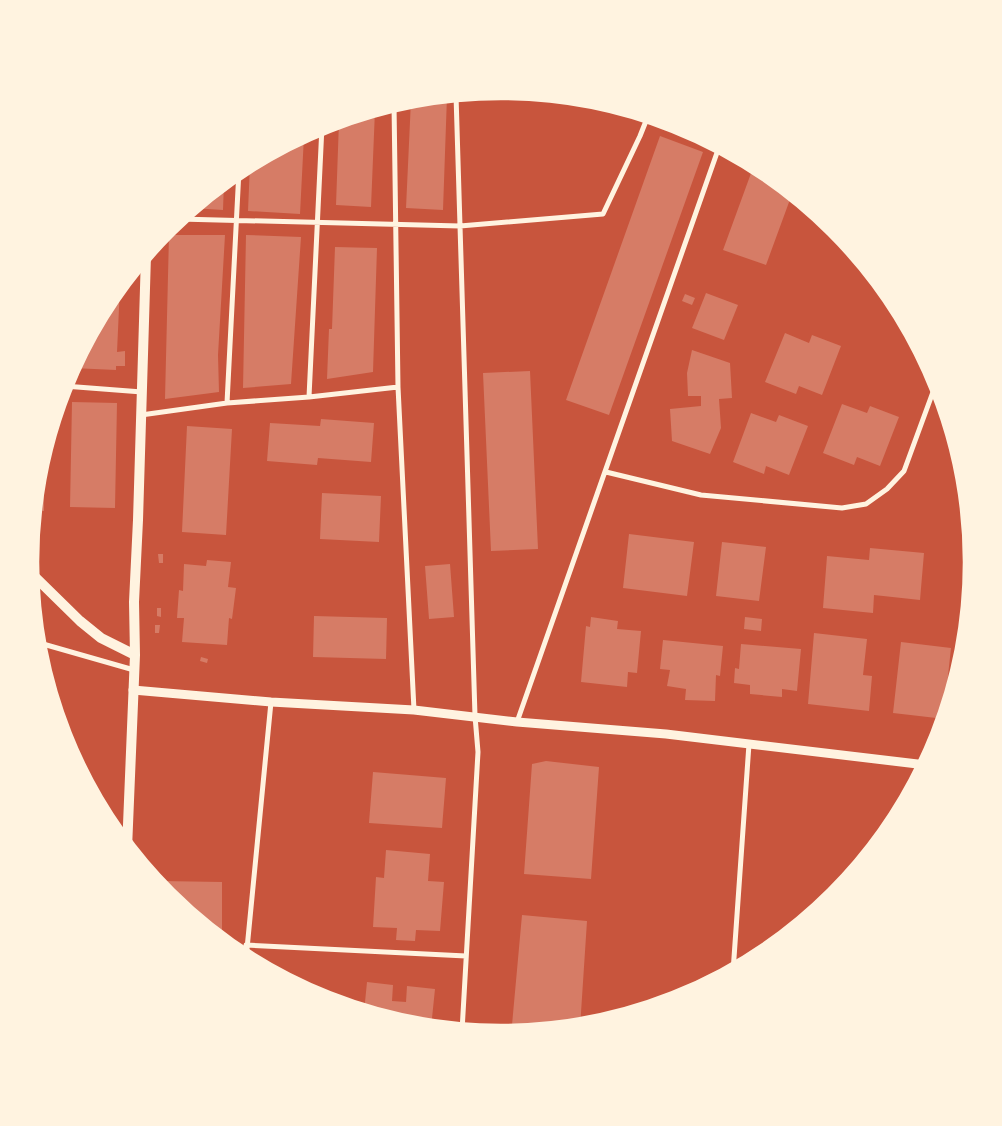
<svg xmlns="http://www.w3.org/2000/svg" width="1002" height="1126" viewBox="0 0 1002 1126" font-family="'Space Grotesk',sans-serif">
  <rect width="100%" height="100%" fill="#c8553d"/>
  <!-- building -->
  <path fill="#d67c66" d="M447 96 443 210 406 208 411 100Z
    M375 110 371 207 336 205 339 121Z
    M304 136 300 214 248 211 250 164Z
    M660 136 703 152 609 415 566 400Z
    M754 165 764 171 792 194 766 265 723 250Z
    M224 182 223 210 192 208Z
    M169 235H225L218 355 219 392 165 399Z
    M246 235 301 237 291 384 243 388Z
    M335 247 377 248 373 372 327 379 329 329H332Z
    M120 286 117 352 125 351V366H116V370L72 368 109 300Z
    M883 287 894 301 897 307 889 304 891 299 880 294Z
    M706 293 738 305 724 340 692 328Z
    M685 294 695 298 692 305 682 301Z
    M785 333 809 343 812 335 841 346 822 395 799 386 796 394 765 382Z
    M692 350 730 363 732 398 719 399 721 428 710 454 672 441 670 409 701 406V396H688L687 373Z
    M530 371 538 549 491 551 483 373Z
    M72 402 117 403 115 508 70 507Z
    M842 404 867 413 870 406 899 417 880 466 857 457 854 465 823 453Z
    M751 413 776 422 779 415 808 426 789 475 766 466 764 474 733 462Z
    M321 419 374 423 371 462 318 458 317 465 267 461 270 423 320 426Z
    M187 426 232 429 226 535 182 532Z
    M44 453V511L34 510 38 471Z
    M322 493 381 496 379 542 320 539Z
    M629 534 694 542 687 596 623 588Z
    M722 542 766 547 759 601 716 596Z
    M870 548 924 553 920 600 874 595 873 613 823 608 827 556 869 560Z
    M158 554H163V563H159Z
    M207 560 231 562 228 587 236 588 232 619 229 618 227 645 182 642 184 618H177L179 590 183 591 184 564 206 566Z
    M450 564 454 617 429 619 425 566Z
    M157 608H161V617L157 616Z
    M314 616 387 618 386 659 313 657Z
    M591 617 618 621 617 629 641 631 637 673 628 672 627 687 581 682 586 626 590 627Z
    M745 617 762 619 761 631 744 629Z
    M155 625H160L159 633H155Z
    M814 633 867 639 863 675 872 676 869 711 808 704Z
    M663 640 723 646 720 676 716 675 715 701 685 700 686 689 667 686 670 670 660 669Z
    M901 642 951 648 947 685 955 686 945 719 893 713Z
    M741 644 801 649 797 691 782 689V697L750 694V685L734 683 735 668 739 669Z
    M201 657 208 659 207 663 200 661Z
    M546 761 599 767 591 879 524 874 532 764Z
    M373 772 446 778 442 828 369 823Z
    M386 850 430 854 428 881 444 882 440 931 416 930 415 941 396 940 397 928 373 927 376 877 384 878Z
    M161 881 222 882V935H214L206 929V923H198L167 897 160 889Z
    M522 915 587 921 580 1028 560 1029 512 1025Z
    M367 982 393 985 392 1001 406 1002 407 986 435 989 431 1028 409 1026 364 1012Z"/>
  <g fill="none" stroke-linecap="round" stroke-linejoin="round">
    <!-- minor -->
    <path stroke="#fff3e0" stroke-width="5" d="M456 95 475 716 478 752 462 1031
      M394 104 398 387 414 710
      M179 219 460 226 603 214 640 136 648 116
      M64 386 142 392
      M309 397 322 126
      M227 403 239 170
      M141 415 227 403 309 397 398 387
      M606 472 701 495 842 508 866 504 887 489 904 471 937 381
      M36 642 134 670
      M517 722 719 147
      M246 945 466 956
      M246 959 271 702
      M733 972 749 744"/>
    <!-- tertiary -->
    <path stroke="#fff3e0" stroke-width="9" d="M133 690 271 702 414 710 517 722 666 734 926 765"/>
    <!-- secondary -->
    <path stroke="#fff3e0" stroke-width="10" d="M30 572 80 621 101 638 135 655
      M127 849 135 655 134 602 138 520 146 255"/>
  </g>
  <!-- crop -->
  <path d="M0 0H1002V1126H0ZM38 562a463 463 0 1 1 926 0a463 463 0 1 1-926 0Z" fill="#fff3e0" fill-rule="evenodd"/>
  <path fill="none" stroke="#fff3e0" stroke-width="2.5" d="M38 562a463 463 0 1 1 926 0a463 463 0 1 1-926 0Z"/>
</svg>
